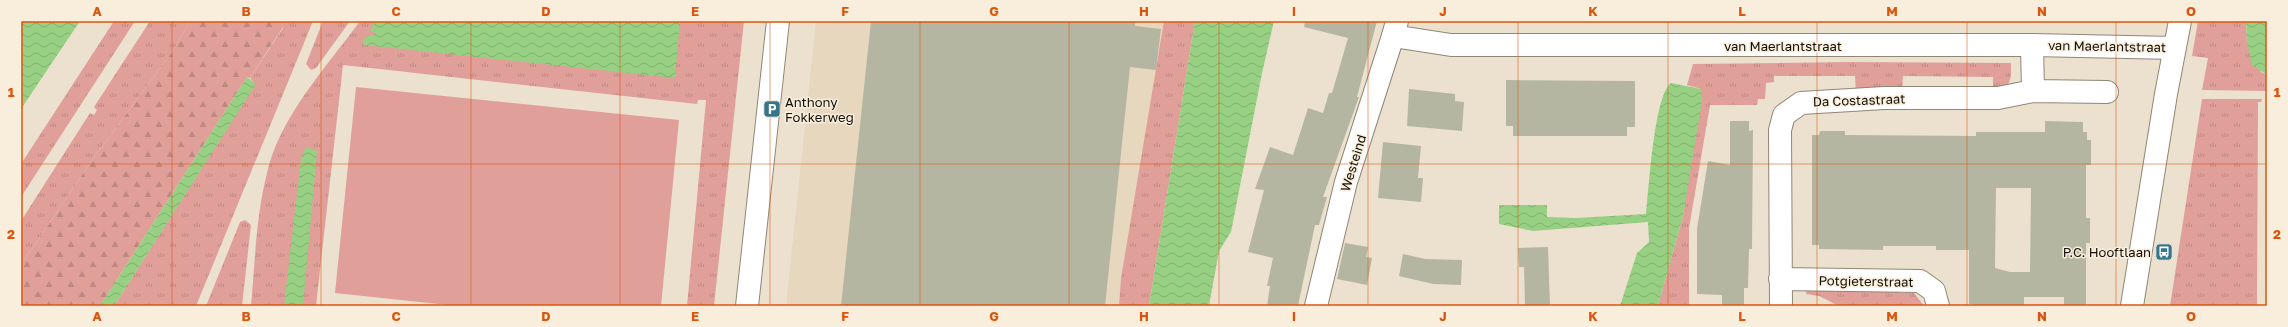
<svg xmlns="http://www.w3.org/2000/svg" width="2288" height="327" viewBox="0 0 2288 327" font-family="'Golos Text',sans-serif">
  <defs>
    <pattern id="grass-tufts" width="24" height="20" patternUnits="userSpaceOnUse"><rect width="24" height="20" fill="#e09f99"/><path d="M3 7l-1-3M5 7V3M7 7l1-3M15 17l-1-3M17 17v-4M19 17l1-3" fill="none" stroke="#bf8882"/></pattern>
    <pattern id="forest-firs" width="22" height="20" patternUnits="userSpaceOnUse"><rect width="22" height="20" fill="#e09f99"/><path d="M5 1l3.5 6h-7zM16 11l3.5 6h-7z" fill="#bf8882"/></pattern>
    <pattern id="water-waves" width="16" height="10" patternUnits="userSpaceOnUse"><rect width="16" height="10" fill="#97d083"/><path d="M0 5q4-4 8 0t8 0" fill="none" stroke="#81b170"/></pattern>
  </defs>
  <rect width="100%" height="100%" fill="#ece1cf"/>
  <!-- built -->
  <path fill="#e6d7be" d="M816 21H1164L1121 278 1119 306H786Z"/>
  <!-- grass -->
  <path fill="url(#grass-tufts)" d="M114 21H135L21 197V164Z
    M150 21H190L174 49 90 163 21 265V221L90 113 94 115 97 110 94 107Z
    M279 21H313L196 306H114L255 84 250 78 283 28Z
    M323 21H350L316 68 311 70 306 64Z
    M360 21H744L714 306H687L706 100H698L697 104 343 65 316 306H251C255 262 256 216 267 173 280 116 326 68 360 21Z
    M1164 21H1195L1149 306H1119L1121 278Z
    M2198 21H2246L2247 43 2261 72 2267 75V91L2202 90 2208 58 2192 56Z
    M1849 62 2011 63V76L2008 85 1993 93V77L1903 76 1902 92H1856L1855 76H1774V82L1766 83 1765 99H1758L1757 105H1710L1689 228V306H1658L1683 216 1701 89 1687 85 1693 64Z
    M2202 99H2262L2261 102H2258L2257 306H2170Z
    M245 220 251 225 242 306H206L240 222Z
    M1807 288H1899V293H1914L1924 306H1839L1819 296 1806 294Z"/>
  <!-- forest -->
  <path fill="url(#forest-firs)" d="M190 21H279L283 27 250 78 247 77 100 306H21V265L90 163 174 49Z"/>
  <!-- garden -->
  <path fill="#e09f99" d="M356 87 679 120 661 306H457L335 293Z"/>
  <!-- water -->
  <path fill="url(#water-waves)" d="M21 21H80L21 109Z
    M376 21H680L675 78 364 45 363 42C366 35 368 35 375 35V33L370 30Z
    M1195 21H1274L1262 73 1231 232 1219 251 1209 306H1149Z
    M2246 21H2267V75L2252 65 2247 43Z
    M247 77 256 84 114 306H100Z
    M1671 83 1701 89 1702 101 1683 216 1658 306H1620L1637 253 1649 242 1648 222 1533 231 1499 224V205H1547V217L1576 218 1646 214C1649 189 1654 95 1671 83Z
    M306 147 317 151 303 306H284L301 159Z"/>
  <!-- building -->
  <path fill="#b5b6a2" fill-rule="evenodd" d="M871 21H1135V26L1161 29 1156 70 1130 67 1105 306H841Z
    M1305 21H1377L1357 97H1359L1323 197H1327L1319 225H1315L1298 306H1267L1270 286H1267L1273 258 1248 252 1264 190 1255 189 1270 147 1293 155 1308 108 1323 113 1329 93H1332L1348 38 1304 27Z
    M1506 80 1635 81V127H1627V136H1513V126H1506Z
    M1409 89 1455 94V101L1464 102 1462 131 1407 126Z
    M1730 121H1749V131L1753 130 1752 249H1749L1748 288H1744V306H1722V295L1697 294V229L1708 161 1730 165Z
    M2045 121 2083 122V132H2087V140H2091V165H2086V218H2090V243H2086V306H2064V297H2024V306H1973V304H1969V250H1936V246H1883V250L1819 249V245H1812V135H1819L1820 131H1845V135L1976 136V132H2045ZM1996 188H2031L2030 272H2010L1995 268Z
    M1383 142 1421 146 1418 178H1423L1421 202 1378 198Z
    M1345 243 1368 247 1366 257 1372 258 1367 285 1337 279Z
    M1548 247 1550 306H1525L1524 267H1519L1518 248Z
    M1403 254 1425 259 1462 260 1461 285 1433 284 1399 276Z"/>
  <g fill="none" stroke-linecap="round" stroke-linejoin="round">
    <defs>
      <path id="street" d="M1393 36 1397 21
        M2032 45 2033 91
        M1780 279 1920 281 1934 291 1938 306
        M747 306 778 21
        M1781 306 1780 130 1784 115 1801 103 1884 98H1998L2033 91 2107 92"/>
      <path id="secondary" d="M1316 306 1346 182 1393 36 1451 45H2032L2175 48
        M2132 306 2166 94 2180 21"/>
    </defs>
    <!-- street casing -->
    <use href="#street" stroke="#908675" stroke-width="24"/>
    <!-- secondary casing -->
    <use href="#secondary" stroke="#908675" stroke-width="24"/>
    <!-- street -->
    <use href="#street" stroke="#fff" stroke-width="22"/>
    <!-- secondary -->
    <use href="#secondary" stroke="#fff" stroke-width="22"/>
  </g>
  <!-- grid -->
  <path fill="none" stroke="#dd550c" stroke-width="1" stroke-opacity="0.55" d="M172 21V306M321 21V306M471 21V306M620 21V306M770 21V306M920 21V306M1069 21V306M1219 21V306M1368 21V306M1518 21V306M1668 21V306M1817 21V306M1967 21V306M2116 21V306M21 164H2267"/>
  <!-- icons -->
  <defs>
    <symbol id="parking-square" viewBox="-11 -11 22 22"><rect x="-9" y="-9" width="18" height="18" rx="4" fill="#37758b" stroke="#f9eedc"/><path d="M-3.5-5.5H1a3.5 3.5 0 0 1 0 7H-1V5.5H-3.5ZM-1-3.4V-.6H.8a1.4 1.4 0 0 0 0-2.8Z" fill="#fff"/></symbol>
    <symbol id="bus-square" viewBox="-11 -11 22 22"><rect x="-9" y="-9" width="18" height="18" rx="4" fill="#37758b" stroke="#f9eedc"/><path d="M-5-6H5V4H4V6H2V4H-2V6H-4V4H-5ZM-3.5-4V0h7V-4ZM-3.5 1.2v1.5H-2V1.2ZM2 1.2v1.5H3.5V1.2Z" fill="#fff"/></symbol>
  </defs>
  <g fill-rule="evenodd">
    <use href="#parking-square" x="762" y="99" width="20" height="20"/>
    <use href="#bus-square" x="2154" y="242" width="20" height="20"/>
  </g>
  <g text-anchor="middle" stroke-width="3" stroke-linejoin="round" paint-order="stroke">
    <!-- street labels -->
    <g font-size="13" fill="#120f09" stroke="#f9eedc">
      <text x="1783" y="51">van Maerlantstraat</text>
      <text transform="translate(2107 46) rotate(1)" y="5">van Maerlantstraat</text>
      <text transform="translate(1859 100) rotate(-2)" y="5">Da Costastraat</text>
      <text transform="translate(1353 163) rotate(-73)" y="5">Westeind</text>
      <text transform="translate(1866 281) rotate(1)" y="5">Potgieterstraat</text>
    </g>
    <!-- poi labels -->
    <g font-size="13" fill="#120f09" stroke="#f9eedc" text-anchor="start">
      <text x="785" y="107">Anthony<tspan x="785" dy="15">Fokkerweg</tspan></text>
      <text x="2151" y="257" text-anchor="end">P.C. Hooftlaan</text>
    </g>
  </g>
  <!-- border -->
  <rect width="2288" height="327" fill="none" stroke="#f9eedc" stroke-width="44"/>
  <rect x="22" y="22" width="2244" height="283" fill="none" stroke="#dd550c" stroke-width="1.5"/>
  <g font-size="13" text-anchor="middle" font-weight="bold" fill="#dd550c">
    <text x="97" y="16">A</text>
    <text x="246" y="16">B</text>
    <text x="396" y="16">C</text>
    <text x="546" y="16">D</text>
    <text x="695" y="16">E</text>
    <text x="845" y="16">F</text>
    <text x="994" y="16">G</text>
    <text x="1144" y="16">H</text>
    <text x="1294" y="16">I</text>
    <text x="1443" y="16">J</text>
    <text x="1593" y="16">K</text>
    <text x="1742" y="16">L</text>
    <text x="1892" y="16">M</text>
    <text x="2042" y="16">N</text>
    <text x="2191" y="16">O</text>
    <text x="11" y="97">1</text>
    <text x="2277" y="97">1</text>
    <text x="11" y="239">2</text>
    <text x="2277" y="239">2</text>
    <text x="97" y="321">A</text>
    <text x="246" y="321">B</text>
    <text x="396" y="321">C</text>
    <text x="546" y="321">D</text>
    <text x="695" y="321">E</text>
    <text x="845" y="321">F</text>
    <text x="994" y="321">G</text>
    <text x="1144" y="321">H</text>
    <text x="1294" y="321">I</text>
    <text x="1443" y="321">J</text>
    <text x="1593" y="321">K</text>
    <text x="1742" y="321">L</text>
    <text x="1892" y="321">M</text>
    <text x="2042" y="321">N</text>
    <text x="2191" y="321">O</text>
  </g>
</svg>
